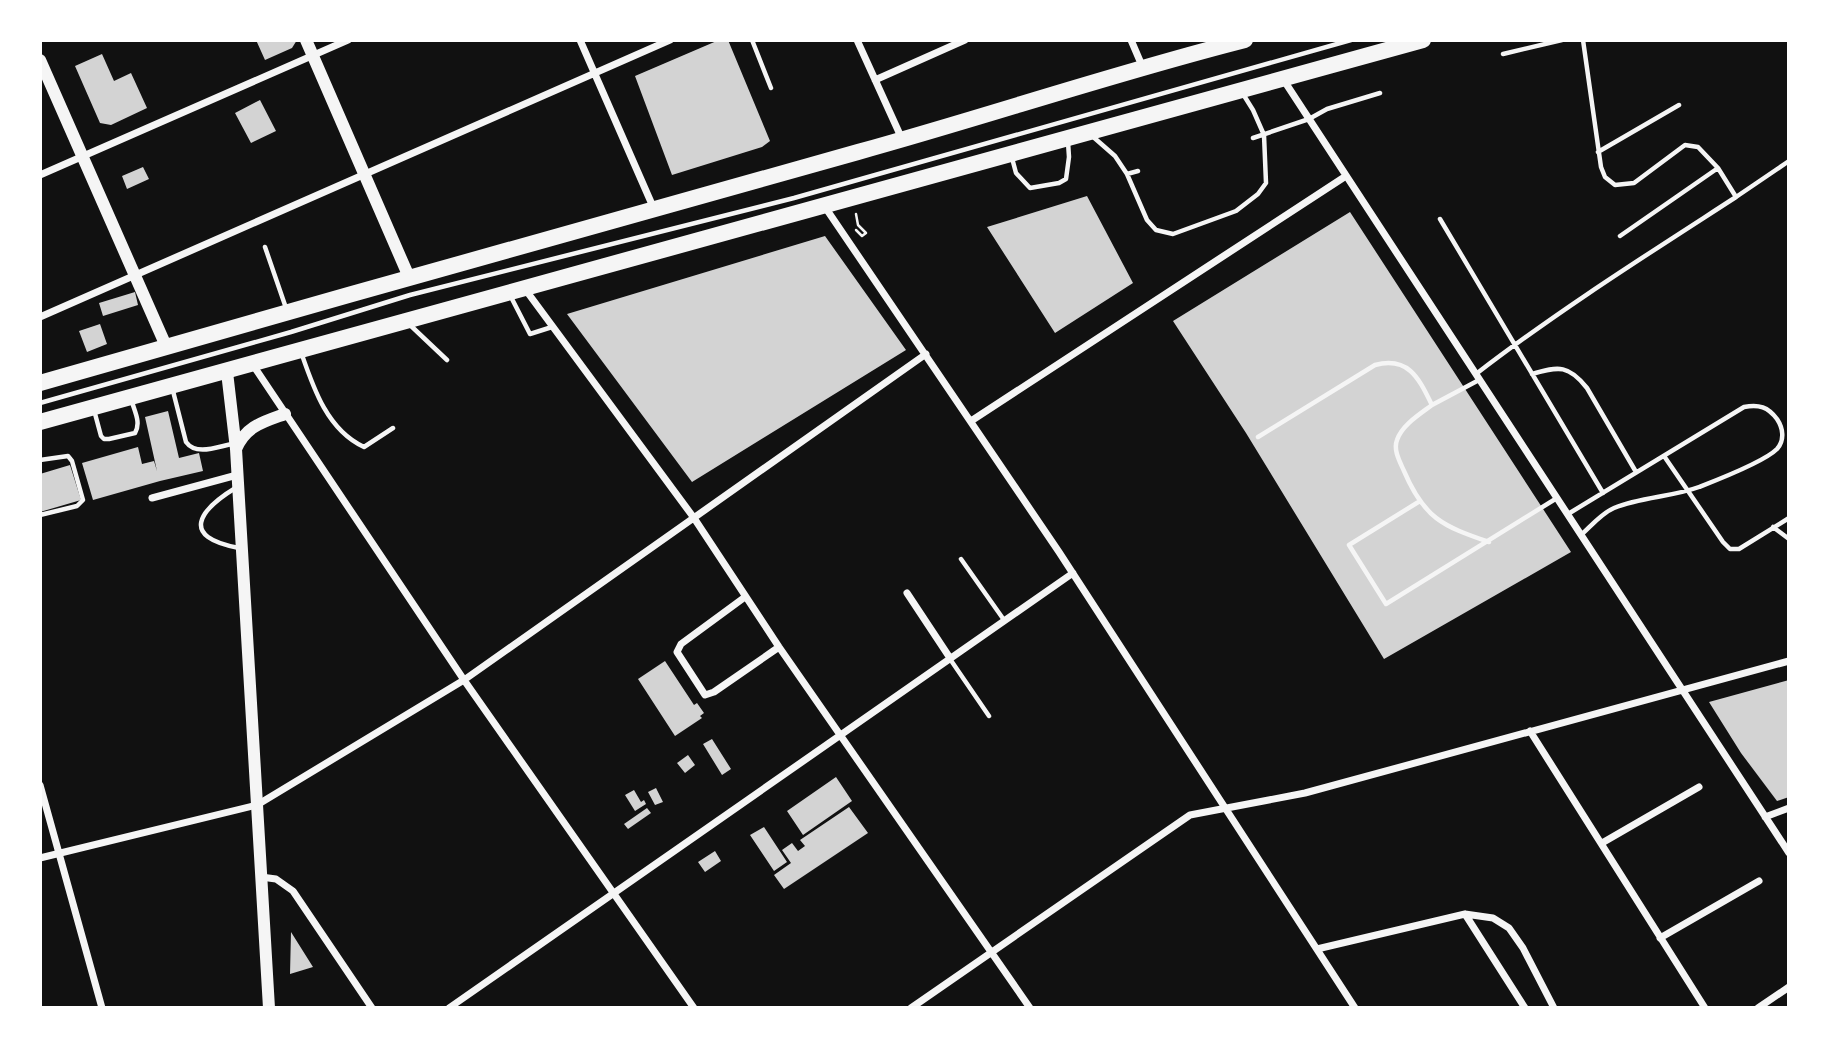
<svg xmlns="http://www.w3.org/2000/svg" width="1829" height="1048" viewBox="0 0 1829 1048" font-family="Literata,serif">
  <rect width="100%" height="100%" fill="#111"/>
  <!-- building -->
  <path fill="#d3d3d3" d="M256 40H297L292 48 265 60Z
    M719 40H728L770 141 762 147 672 175 635 76Z
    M102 54 114 81 131 73 147 108 111 125 100 123 75 66Z
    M260 100 276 131 251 143 235 113Z
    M143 167 149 179 127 189 122 176Z
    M1087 196 1133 283 1055 333 987 227Z
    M1350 212 1571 552 1384 659 1246 433 1173 321Z
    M825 236 906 350 692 482 567 314Z
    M135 292 138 305 103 316 99 303Z
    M100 324 107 344 87 352 79 331Z
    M168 411 179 458 199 453 203 471 160 481 93 500 82 463 138 447 142 464 154 461 157 471 145 417Z
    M70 465 81 500 40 512V474Z
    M665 661 694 705 697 703 704 713 700 716 702 718 675 736 638 679Z
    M1789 680V797L1777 801 1741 753 1709 702Z
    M712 739 731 769 722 775 703 744Z
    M688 755 695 765 685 773 677 763Z
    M836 777 852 801 803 835 787 811Z
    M656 788 663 802 655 805 648 792Z
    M634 790 641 802 644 800 646 804 635 811 625 795Z
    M849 807 868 833 784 889 774 875 791 863 782 850 792 843 798 851 805 846 800 840Z
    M647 808 651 813 628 829 624 824Z
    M764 827 787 862 774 871 750 835Z
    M715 851 721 861 705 872 698 862Z
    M291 932 313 967 290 974Z"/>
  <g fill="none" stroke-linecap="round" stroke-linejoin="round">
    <!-- path -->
    <path stroke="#f5f5f5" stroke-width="2.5" d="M856 214 858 225 866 233 862 236 856 230"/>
    <!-- service -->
    <path stroke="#f5f5f5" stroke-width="4.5" d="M752 40 771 88
      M1503 54 1562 40
      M1091 135 1115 156 1127 174 1138 171
      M1253 138 1309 119 1327 109 1380 93
      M1598 152 1679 105
      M1012 158 1016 173 1030 188 1059 183 1066 179 1069 157 1068 142
      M1127 174 1147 220 1156 230 1173 234 1236 211 1258 194 1266 183 1264 135 1253 110 1243 94
      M1736 197 1789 161
      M1440 219 1603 493
      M1620 236 1718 168
      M265 247 286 308
      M511 297 530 334 552 327
      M410 325 447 360
      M301 352C313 387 327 430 364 447L393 428
      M1476 374C1559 310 1648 254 1736 197L1718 168 1698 147 1685 145 1634 183 1615 185 1605 177 1601 167 1583 40
      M1532 374C1559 366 1569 365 1587 388L1636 472
      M173 391 186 442C196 456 217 447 232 444
      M40 403 291 332 410 295 794 198 1351 40
      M1432 405 1479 380
      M94 410 101 436 104 439H109L135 433C141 423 135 412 132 402
      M1258 437 1375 365C1409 356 1419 379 1432 405 1420 414 1402 425 1397 440 1393 450 1400 462 1404 471 1424 518 1442 526 1489 542
      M1664 456 1723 542 1730 549H1739L1789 518
      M40 460 68 456 72 461 83 500 77 506 40 515
      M237 487C199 510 179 537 239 548
      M1420 501 1349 545 1386 604 1557 498
      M1568 514 1744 407C1759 404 1768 407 1777 419 1783 428 1785 440 1777 449 1764 462 1717 480 1699 487 1672 497 1641 497 1614 508 1602 513 1591 526 1581 535
      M1773 527 1789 539
      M961 559 1004 620
      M950 659 989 716"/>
    <!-- minor -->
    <path stroke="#f5f5f5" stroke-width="7" d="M580 40 654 209
      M857 40 902 139
      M1131 40 1143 68
      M1283 79 1789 853
      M875 80 965 40
      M40 175 348 40
      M825 207 1059 552 1355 1008
      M525 289 694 518 779 647 1030 1008
      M40 317 670 40
      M253 365 464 680 694 1008
      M971 421 1346 176
      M152 498 237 475
      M907 593 950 658
      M745 597 681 644 677 652 705 695 714 692 779 647
      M1530 731 1705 1008
      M40 785 102 1008
      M1765 817 1789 808
      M1602 843 1699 787
      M40 858 257 805 464 680 926 354
      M261 877 276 879 293 891 372 1008
      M1465 914 1525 1008
      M1660 938 1759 881
      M1317 949 1465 914 1493 918 1509 928 1523 948 1554 1008
      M449 1008 1073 573
      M911 1008 1190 815 1305 793 1789 661
      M1758 1008 1789 987"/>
    <!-- tertiary -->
    <path stroke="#f5f5f5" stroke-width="12" d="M306 40 409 277
      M40 60 166 346
      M227 372 236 449 269 1008
      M236 449C246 426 263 422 285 414"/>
    <!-- trunk -->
    <path stroke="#f5f5f5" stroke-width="16" d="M40 383C312 304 586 229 858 152 988 116 1115 73 1245 40
      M40 422 1423 40"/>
  </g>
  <!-- border -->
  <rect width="1829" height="1048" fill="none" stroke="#ffffff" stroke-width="84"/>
</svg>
